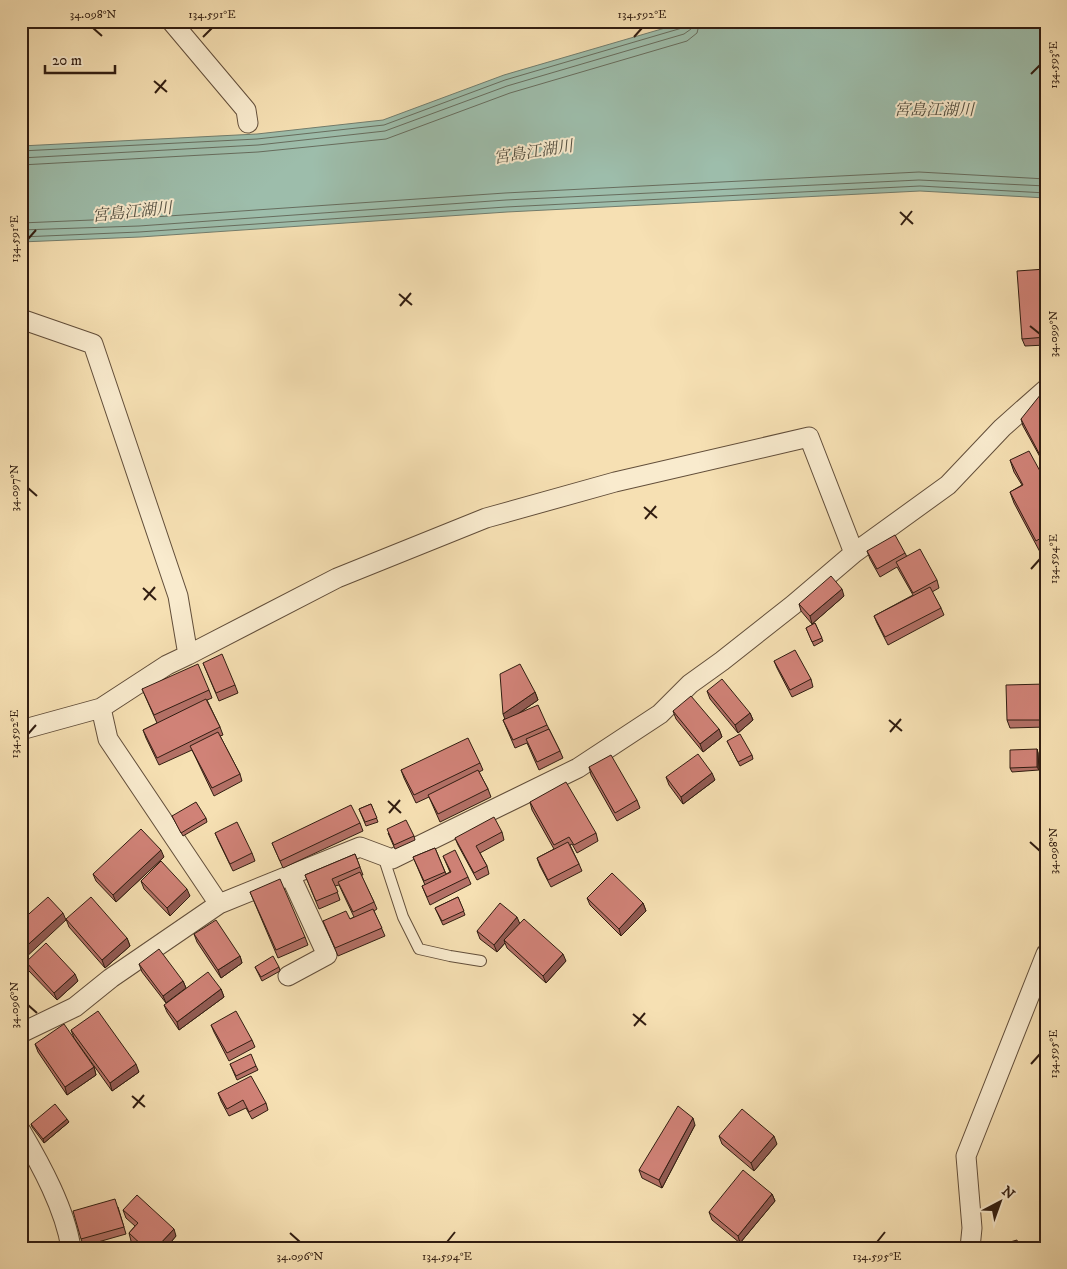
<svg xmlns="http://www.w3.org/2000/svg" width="1067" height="1269" viewBox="0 0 1067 1269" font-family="'IM FELL DW Pica','Noto Serif JP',serif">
  <rect width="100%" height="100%" fill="#f6e0b3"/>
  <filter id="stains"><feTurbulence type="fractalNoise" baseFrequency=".004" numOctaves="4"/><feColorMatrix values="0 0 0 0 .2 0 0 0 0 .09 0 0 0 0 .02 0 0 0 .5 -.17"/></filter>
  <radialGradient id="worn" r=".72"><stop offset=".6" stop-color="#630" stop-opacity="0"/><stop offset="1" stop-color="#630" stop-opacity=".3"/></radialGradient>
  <!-- water -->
  <path fill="#9dbdab" stroke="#727d6d" d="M689 21H1046V198L920 191 507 212 140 237 21 242V146L257 134 383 120 504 75Z"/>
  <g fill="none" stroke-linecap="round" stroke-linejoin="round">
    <!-- shore -->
    <path stroke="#676d5e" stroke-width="1" d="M21 151 257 139 384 125 505 80 682 28 685 26 686 21
      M21 158 258 145 385 131 507 86 684 34 691 29 692 21
      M21 165 258 152 386 139 510 93 687 41 697 33 700 21
      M21 223 139 218 505 193 919 172 1046 179
      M21 230 139 226 506 200 919 180 1046 186
      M21 237 139 232 506 207 920 186 1046 193"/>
    <defs>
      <path id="service" d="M383 856 403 917 419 949 450 956 481 961"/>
      <path id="minor" d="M171 21 246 110 248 123
        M21 319 93 344 178 596 188 655 167 665 101 708 108 739 219 904
        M188 655 337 578 486 518 615 482 809 437 854 553
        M21 730 101 708
        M288 976 327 955 290 875
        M21 1033 75 1007 111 978 219 904 360 847 392 859 578 768 660 714 690 684 722 661 793 605 854 553 948 485 1002 428 1046 389
        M21 1131C41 1165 65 1209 71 1248
        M970 1248 972 1228 966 1156 1046 954"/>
    </defs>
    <!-- service casing -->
    <use href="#service" stroke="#624e3a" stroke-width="12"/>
    <!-- minor casing -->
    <use href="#minor" stroke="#624e3a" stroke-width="21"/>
    <!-- service -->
    <use href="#service" stroke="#f9ebce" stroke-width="10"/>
    <!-- minor -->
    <use href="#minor" stroke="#f9ebce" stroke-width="19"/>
  </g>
  <!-- wall -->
  <path fill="#b37066" stroke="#311d11" d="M1046 269V345L1025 346 1022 339Z
    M1046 402V466H1045L1023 426 1021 419Z
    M1010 460 1046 482V549L1040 552 1014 503 1010 492 1022 485 1014 472Z
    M867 551 905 553 907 557 937 580 939 588 932 592 941 608 944 615 888 645 877 623 874 616 913 595 897 567 880 577 870 559Z
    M844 596 812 624 801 611 799 604Z
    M815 623 823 641 814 646 806 628Z
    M774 661 811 679 813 687 792 697 777 668Z
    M203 663 235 685 238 693 219 701Z
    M1046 684V727L1010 728 1007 720Z
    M142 689 209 690 212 698 207 700 220 727 223 735 220 736 240 774 242 781 214 796 192 750 159 765 146 738 143 730 157 723Z
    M707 691 750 713 753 720 738 733 710 699Z
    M535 692 538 700 518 714 547 725 560 751 563 758 539 770 527 743 515 748 503 720Z
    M673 711 719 729 722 737 703 752 676 719Z
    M727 741 752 755 753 759 740 766Z
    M1037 749 1038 753 1039 770 1012 772 1010 768Z
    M480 763 483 770 479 772 488 789 491 797 440 822 429 797 416 803 404 778 401 770Z
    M589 767 637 800 640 808 617 821 591 775Z
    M666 777 715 780 683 804 669 785Z
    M530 802 596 833 598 841 577 853 572 844 570 845 579 864 582 871 551 887 540 866 537 858 554 849 532 810Z
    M371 804 378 822 366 826 359 809Z
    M172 816 206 818 207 822 183 836Z
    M360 823 363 831 283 868 272 843Z
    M502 832 504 840 480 853 487 866 489 874 477 880 458 845 455 838Z
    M215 833 252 853 255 861 233 871 218 840Z
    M388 833 414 836 415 840 395 849Z
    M435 848 446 874 450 872 443 856 468 877 471 884 430 905 422 886 425 885 413 857Z
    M355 854 363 875H361L374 902 377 909 374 911 385 936 338 956 323 921 350 919 354 917 339 885 335 886 340 900 319 909 305 875Z
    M164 857 116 902 96 881 93 874Z
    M141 881 190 896 170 916 144 889Z
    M250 892 305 937 308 945 278 958Z
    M458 897 465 915 443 925 435 908Z
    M587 898 643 903 646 911 621 936 590 905Z
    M66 919 127 938 130 946 105 968 69 927Z
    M519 923 566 961 546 983 507 948 505 943 497 952 480 939 477 931Z
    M194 934 240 956 242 963 221 978 197 942Z
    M26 962 78 981 57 1000 28 970Z
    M139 964 183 981 186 988 166 1003 142 972Z
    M255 967H279L280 971 262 981Z
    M221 989 224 997 179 1030 167 1012 164 1005Z
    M211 1025 252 1040 255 1047 229 1061 214 1032Z
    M71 1030 139 1072 112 1091 74 1038Z
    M35 1044 94 1067 96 1075 67 1095 38 1052Z
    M230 1064 256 1066 258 1070 237 1080Z
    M218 1093 266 1103 268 1110 252 1119 246 1108 229 1116 221 1101Z
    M69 1122 44 1143 32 1127 31 1124Z
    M695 1125 662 1188 642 1178 639 1170Z
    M719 1136 777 1144 754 1171 722 1144Z
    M772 1194 775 1201 740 1243 712 1220 709 1212Z
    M118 1207 126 1234 84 1246 81 1239Z
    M123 1210 176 1236 166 1248H139L131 1241 129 1233 135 1226 126 1218Z"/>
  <!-- shaded-wall -->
  <path fill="#925b53" stroke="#311d11" d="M842 589 844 596 812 624 810 616Z
    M535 692 538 700 506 722 503 714Z
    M750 713 753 720 738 733 735 725Z
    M719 729 722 737 703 752 700 744Z
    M1037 749 1038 753 1039 770 1037 767Z
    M712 773 715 780 683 804 681 797Z
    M161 850 164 857 116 902 113 895Z
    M187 889 190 896 170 916 167 908Z
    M643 903 646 911 621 936 619 929Z
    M63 913 66 920 23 960 21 956V951Z
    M517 917 520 924 504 940 505 943 497 952 494 945Z
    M127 938 130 946 105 968 102 960Z
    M563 954 566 961 546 983 543 976Z
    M240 956 242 963 221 978 218 970Z
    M75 974 78 981 57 1000 54 993Z
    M183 981 186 988 166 1003 163 996Z
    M221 989 224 997 179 1030 177 1022Z
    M136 1064 139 1072 112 1091 110 1083Z
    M94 1067 96 1075 67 1095 65 1087Z
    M693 1118 695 1125 662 1188 659 1180Z
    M67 1119 69 1122 44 1143 43 1139Z
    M774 1136 777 1144 754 1171 751 1163Z
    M772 1194 775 1201 740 1243 738 1236Z
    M174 1229 176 1236 166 1248H156Z"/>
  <!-- building -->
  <path fill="#d08277" stroke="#311d11" d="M1046 269V337L1022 339 1017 271Z
    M1041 394 1046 402V457L1042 459 1021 419Z
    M1029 451 1046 482V535L1036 541 1010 492 1023 485 1010 460Z
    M895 535 905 553 877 569 867 551Z
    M920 549 937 580 913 593 896 562Z
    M831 576 842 589 810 616 799 604Z
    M930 587 941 608 885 637 874 616Z
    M815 623 822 638 812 642 806 628Z
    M795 650 811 679 790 690 774 661Z
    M222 654 235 685 216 693 203 663Z
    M198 664 209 690 154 715 142 689Z
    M520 664 535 692 503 714 500 674Z
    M722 679 750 713 735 725 707 691Z
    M1046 684V720H1007L1006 685Z
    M691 696 719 729 700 744 673 711Z
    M206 699 220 727 157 758 143 730Z
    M538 705 547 725 513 740 503 720Z
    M549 729 560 751 537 762 526 739Z
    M218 732 240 774 212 788 190 746Z
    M740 734 752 755 738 762 727 741Z
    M468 738 480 763 414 795 401 770Z
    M1037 749V767L1010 768V750Z
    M698 754 712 773 681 797 666 777Z
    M611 755 637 800 615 813 589 767Z
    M478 770 488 789 438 814 428 795Z
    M566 782 596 833 574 845 569 837 554 845 530 802Z
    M196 802 206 818 181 833 172 816Z
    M371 804 377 818 365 822 359 809Z
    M351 805 360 823 280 861 272 843Z
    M494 817 502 832 476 846 487 866 474 873 455 838Z
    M406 820 414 836 394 845 387 829Z
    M237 822 252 853 230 864 215 833Z
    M141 829 161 850 113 895 93 874Z
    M568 842 579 864 548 880 537 858Z
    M435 848 445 872 424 881 413 857Z
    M455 850 468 877 427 897 422 886 451 872 443 856Z
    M355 854 360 867 332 879 338 892 316 901 305 875Z
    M161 861 187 889 167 908 141 881Z
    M360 872 374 902 353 912 338 882Z
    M612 873 643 903 619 929 587 898Z
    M280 879 305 937 276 950 250 892Z
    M48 897 63 913 21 951V921Z
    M91 897 127 938 102 960 66 919Z
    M458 897 464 911 442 921 435 908Z
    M500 903 517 917 494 945 477 931Z
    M373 909 382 928 335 948 323 921 346 911 350 919Z
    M524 919 563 954 543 976 504 940Z
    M216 920 240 956 218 970 194 934Z
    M46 943 75 974 54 993 26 962Z
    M159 949 183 981 163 996 139 964Z
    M273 956 279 967 261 977 255 967Z
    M208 972 221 989 177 1022 164 1005Z
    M98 1011 136 1064 110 1083 71 1030Z
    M236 1011 252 1040 227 1053 211 1025Z
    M64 1024 94 1067 65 1087 35 1044Z
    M251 1054 256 1066 236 1076 230 1064Z
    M251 1076 266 1103 249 1112 243 1100 227 1109 218 1093Z
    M55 1104 67 1119 43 1139 31 1124Z
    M678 1106 693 1118 659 1180 639 1170Z
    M742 1109 774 1136 751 1163 719 1136Z
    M743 1170 772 1194 738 1236 709 1212Z
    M137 1195 174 1229 156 1248H145L129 1233 138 1223 123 1210Z
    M115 1199 124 1227 81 1239 73 1211Z
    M1017 1240 1019 1248H989Z"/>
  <!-- ticks -->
  <path fill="none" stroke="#311d11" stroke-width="2" d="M93 28 102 36M203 37 212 28M634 37 642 28M1031 74 1040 65M154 81 167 92M155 93 166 80M900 212 913 224M901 225 912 211M28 239 36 230M399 294 412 305M400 306 411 293M1030 326 1040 334M28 488 37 496M644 507 657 518M645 519 656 506M1031 569 1040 559M143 588 156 600M144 600 155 587M889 720 902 731M890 732 901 719M28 734 36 725M388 801 401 813M389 813 400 800M1030 842 1040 851M28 1005 37 1013M633 1014 646 1025M634 1026 645 1013M1031 1064 1040 1054M132 1096 145 1107M133 1108 144 1095M290 1233 300 1242M447 1242 455 1232M877 1242 885 1232"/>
  <g text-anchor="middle" stroke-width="4" stroke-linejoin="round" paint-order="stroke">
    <!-- water labels -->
    <g font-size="16" font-style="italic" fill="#514d3f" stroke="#f9ebce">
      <text x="934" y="115">宮島江湖川</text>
      <text transform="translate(533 151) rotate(-9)" y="6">宮島江湖川</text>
      <text transform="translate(132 211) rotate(-6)" y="6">宮島江湖川</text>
    </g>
  </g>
  <!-- margin -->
  <rect width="1067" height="1269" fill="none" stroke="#f6e0b3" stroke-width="55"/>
  <!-- north arrow -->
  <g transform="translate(1000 1202) rotate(41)" stroke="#f9ebce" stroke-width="4" paint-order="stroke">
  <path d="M0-4L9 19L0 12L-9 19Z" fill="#311d11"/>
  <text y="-8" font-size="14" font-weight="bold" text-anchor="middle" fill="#311d11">N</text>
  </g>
  <!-- scale -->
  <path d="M45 65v8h70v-8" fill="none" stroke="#311d11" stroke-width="2.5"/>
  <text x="52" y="65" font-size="15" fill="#311d11" stroke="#f9ebce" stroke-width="4" paint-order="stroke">20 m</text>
  <rect x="28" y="28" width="1012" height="1214" fill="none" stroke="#311d11" stroke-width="2"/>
  <g font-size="12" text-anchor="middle" fill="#311d11">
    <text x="93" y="18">34.098°N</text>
    <text x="212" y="18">134.591°E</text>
    <text x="642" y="18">134.592°E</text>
    <text transform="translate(1053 65) rotate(-90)" y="4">134.593°E</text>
    <text transform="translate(14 239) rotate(-90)" y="4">134.591°E</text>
    <text transform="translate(1053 334) rotate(-90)" y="4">34.099°N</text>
    <text transform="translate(14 488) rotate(-90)" y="4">34.097°N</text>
    <text transform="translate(1053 559) rotate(-90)" y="4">134.594°E</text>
    <text transform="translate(14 734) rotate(-90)" y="4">134.592°E</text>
    <text transform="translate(1053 851) rotate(-90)" y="4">34.098°N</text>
    <text transform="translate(14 1005) rotate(-90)" y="4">34.096°N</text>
    <text transform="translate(1053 1054) rotate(-90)" y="4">134.595°E</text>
    <text x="300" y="1260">34.096°N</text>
    <text x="447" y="1260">134.594°E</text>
    <text x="877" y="1260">134.595°E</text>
  </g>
  <rect width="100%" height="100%" filter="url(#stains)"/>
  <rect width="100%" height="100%" fill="url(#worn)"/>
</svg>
